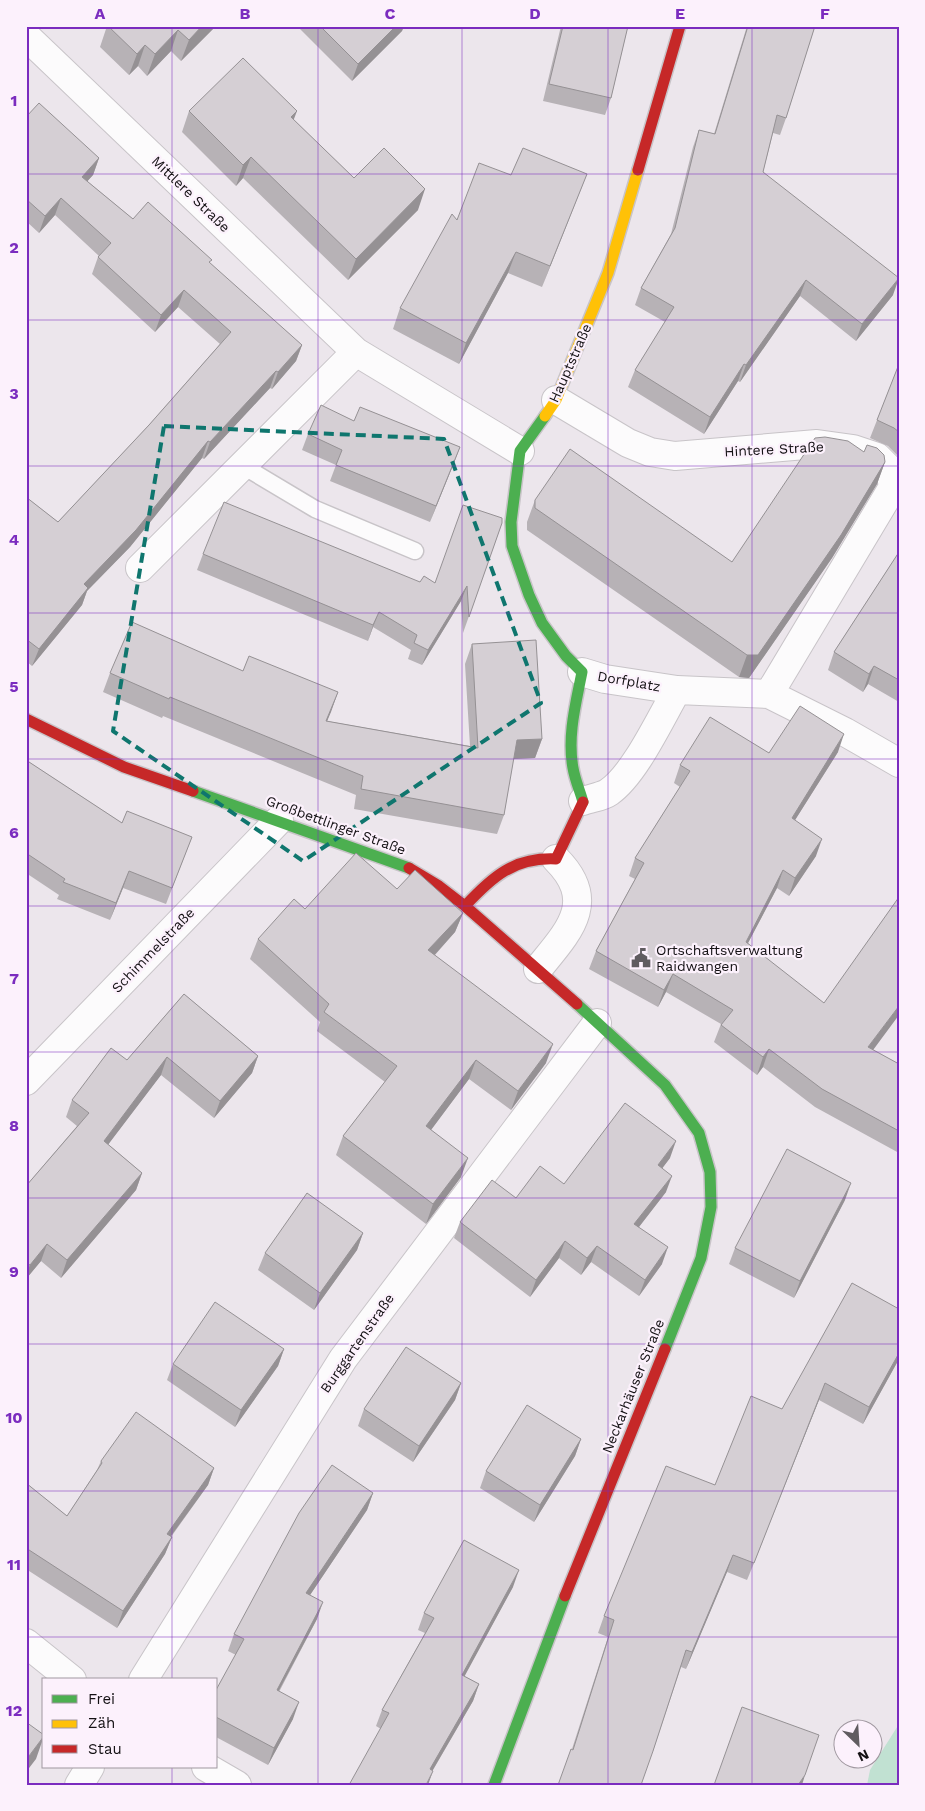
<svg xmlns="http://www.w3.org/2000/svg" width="925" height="1811" viewBox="0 0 925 1811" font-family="'Work Sans',sans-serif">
  <rect width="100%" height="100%" fill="#ece6ec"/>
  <!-- green -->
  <path fill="#c1e1d2" d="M899 1724V1785H867L870 1770Z"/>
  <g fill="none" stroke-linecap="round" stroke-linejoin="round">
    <defs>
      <path id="lane" d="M243 466 315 509 415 551"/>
      <path id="street" d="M26 36 356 352 520 451
        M556 400 628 443 650 452 675 456 817 444 853 449 877 457 890 470 893 487 769 694
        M140 568 356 352
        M582 672 605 679 677 690 769 694 845 732 899 763
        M583 801C591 798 602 797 609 792 635 774 660 719 677 690
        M538 969C568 932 599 902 556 859
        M26 1081 279 820
        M26 1643 72 1680
        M143 1680 343 1359 597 1023
        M206 1767 237 1785
        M79 1785 90 1767"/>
      <path id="fast" d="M545 416 520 451 511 522 512 546 529 595 542 623 566 656 582 672C576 703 567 736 573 768 575 780 580 791 583 802
        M193 791 409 868
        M577 1004 665 1085 699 1133 710 1172 711 1207 701 1258 665 1349
        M494 1785 565 1596"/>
      <path id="slow" d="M545 416 556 400 608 273 638 170"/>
      <path id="jam" d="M638 170 680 26
        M26 719 124 767 193 791
        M409 868 439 886 465 906 577 1004
        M465 906C492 877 514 857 556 859L583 802
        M565 1596 665 1349"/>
    </defs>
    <!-- lane casing -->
    <use href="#lane" stroke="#c8c4c8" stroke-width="19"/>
    <!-- street casing -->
    <use href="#street" stroke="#c8c4c8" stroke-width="30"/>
    <!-- fast casing -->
    <use href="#fast" stroke="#c8c4c8" stroke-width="14"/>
    <!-- slow casing -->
    <use href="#slow" stroke="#c8c4c8" stroke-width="14"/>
    <!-- jam casing -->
    <use href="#jam" stroke="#c8c4c8" stroke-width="14"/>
    <!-- lane -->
    <use href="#lane" stroke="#fcfbfc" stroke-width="16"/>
    <!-- street -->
    <use href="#street" stroke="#fcfbfc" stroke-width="28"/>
    <!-- fast -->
    <use href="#fast" stroke="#4caf50" stroke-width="11"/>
    <!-- slow -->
    <use href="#slow" stroke="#ffc107" stroke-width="11"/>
    <!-- jam -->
    <use href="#jam" stroke="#c62828" stroke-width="11"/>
  </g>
  <!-- wall -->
  <path fill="#b7b2b6" d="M107 26H214L213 29 181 61 171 51 147 76 138 66 129 75 100 47Z
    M297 26H404L402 31 352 81Z
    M561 26H628L611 98 605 115 543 101Z
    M747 26H815L786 118 780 135 773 133 763 172 893 295 856 341 800 296 740 382 738 381 704 434 628 387 635 370 665 322 635 305 641 288 671 234 693 147 699 130 714 134Z
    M189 111 294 120 354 178 418 210 348 280 243 178 236 186 182 132Z
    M26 117 99 158 93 175 87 181 133 219 210 264 302 345 296 361 272 389 270 388 204 459 202 458 130 547 87 591 82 605 32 666 26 661V497L58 522 149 425 220 344 178 307 155 332 92 274 98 257 99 256 55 215 39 233 26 221Z
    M587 174 542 287 508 273 459 364 393 329 400 308 457 220 511 175Z
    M899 364V457L888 446 870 438Z
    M354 421 460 447 430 522 330 481 336 465 302 450 308 434Z
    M864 452 885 462 877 484 832 558 749 678 739 677 527 530V522L535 500 732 562Z
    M502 523 463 633 461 601 422 665 408 659 411 650 373 627 368 641 197 570 203 554 420 582 435 583Z
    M899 552V702L868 684 863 692 828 670 834 652Z
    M472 644 542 739 535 758 513 759 504 815 497 834 354 809 356 795 163 716 162 718 103 692 110 673 243 671 338 692 327 721 470 746 465 664Z
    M838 752 795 820 816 856 789 896 777 888 748 943 873 1050 899 1064V1153L815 1107 763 1067 757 1075 714 1042 721 1024 666 992 658 1007 589 969 596 951 635 879 629 876 635 858 680 787 674 783 680 765 769 753Z
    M26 760 122 823 192 837 166 904 123 888 110 920 57 899 59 895 26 873Z
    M397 889 463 913 455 932 435 955 546 1063 511 1110 469 1079 431 1130 461 1177 426 1224 336 1155 343 1136 385 1082 317 1031 320 1022 250 959 258 939 305 909Z
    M184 994 258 1056 252 1073 214 1118 161 1075 108 1144 142 1173 136 1190 61 1278 41 1261 26 1279V1186L77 1126 66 1117 72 1100 127 1060Z
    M670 1158 662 1168 666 1192 639 1227 662 1264 639 1296 591 1262 581 1275 559 1258 530 1297 454 1238 460 1222 516 1198 564 1184Z
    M845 1200 794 1298 729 1264 735 1248Z
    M363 1233 357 1250 314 1310 258 1270 265 1253Z
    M899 1309V1359L863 1424 819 1400 747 1580 727 1572 686 1669 681 1667 653 1751 572 1749 608 1637 598 1633 604 1616 715 1485 782 1409Z
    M284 1349 278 1366 235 1427 167 1380 173 1364Z
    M461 1383 455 1400 413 1462 358 1426 364 1409Z
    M581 1439 575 1456 534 1522 480 1488 486 1471Z
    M101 1461 214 1468 208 1485 171 1537H172L165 1554 117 1628 26 1569V1483L67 1516 97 1470Z
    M373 1493 367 1510 310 1595 317 1619 279 1692 293 1719 268 1765 216 1737V1690L236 1655 228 1651 234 1634Z
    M513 1587 464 1676 479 1684 473 1701 433 1770 381 1729 376 1726 382 1710 425 1633 418 1630 424 1613Z"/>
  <!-- shaded-wall -->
  <path fill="#959194" d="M202 26H214L213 29 181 61 189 40Z
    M396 26H404L402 31 352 81 358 64Z
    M178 30 171 51 147 76 155 54Z
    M145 45 138 66 129 75 137 54Z
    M297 111 289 132 291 117Z
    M251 157 243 178 236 186 243 165Z
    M99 158 93 175 76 194 82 177Z
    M587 174 579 194 542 287 550 266Z
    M425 189 418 210 348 280 356 259Z
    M61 198 55 215 39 233 45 216Z
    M516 252 508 273 459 364 466 343Z
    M899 278 893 295 856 341 862 324Z
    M806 280 800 296 740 382 746 365Z
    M184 290 178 307 155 332 161 315Z
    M302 345 296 361 272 389 278 372Z
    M744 364 738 381 704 434 710 417Z
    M276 371 270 388 204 459 210 442Z
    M208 441 202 458 130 547 87 591 82 605 32 666 39 649 84 584Z
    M460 447 454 463 430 522 436 506Z
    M885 462 877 484 832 558 749 678 739 677 747 655Z
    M467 586 461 601 422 665 428 650Z
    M379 612 373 627 368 641 373 625Z
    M874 666 868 684 863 692 869 674Z
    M338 692 331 712 319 740 326 721Z
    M844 734 838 752 785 836 792 818Z
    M542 739 535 758 510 759 517 740Z
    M822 839 816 856 789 896 795 878Z
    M783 870 777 888 739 960 746 942Z
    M129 871 123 888 110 920 116 903Z
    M463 913 455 932 421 970 428 950Z
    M673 974 666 992 658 1007 664 990Z
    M899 1006V1015L862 1065 868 1047Z
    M553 1044 546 1063 511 1110 518 1091Z
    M769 1049 763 1067 757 1075 763 1057Z
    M258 1056 252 1073 214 1118 220 1101Z
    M167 1057 161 1075 98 1158 104 1141Z
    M476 1060 469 1079 419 1146 426 1126Z
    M676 1141 670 1158 652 1182 658 1165Z
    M468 1158 461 1177 426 1224 433 1204Z
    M142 1173 136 1190 61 1278 67 1260Z
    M672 1176 666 1192 628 1241 634 1224Z
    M851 1183 845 1200 794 1298 800 1281Z
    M363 1233 357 1250 314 1310 320 1293Z
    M565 1241 559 1258 530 1297 536 1280Z
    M47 1244 41 1261 26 1279V1275L30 1265Z
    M597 1246 591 1262 581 1275 587 1258Z
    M668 1247 662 1264 639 1296 645 1280Z
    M284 1349 278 1366 235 1427 241 1410Z
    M899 1353V1359L863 1424 869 1407Z
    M461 1383 455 1400 413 1462 419 1446Z
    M825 1383 819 1400 747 1580 754 1563Z
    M581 1439 575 1456 534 1522 540 1505Z
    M214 1468 208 1485 160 1551 167 1534Z
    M373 1493 367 1510 300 1610 306 1593Z
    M172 1537 165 1554 117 1628 123 1611Z
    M733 1555 727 1572 686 1669 692 1652Z
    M519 1570 513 1587 456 1692 462 1675Z
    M323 1602 317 1619 270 1707 277 1690Z
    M479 1684 473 1701 424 1785 430 1769Z
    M299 1702 293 1719 268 1765 274 1748Z
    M44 1736 36 1759 26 1772V1760Z
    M433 1771 428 1785H426Z
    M805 1775 802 1785H798Z"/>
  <!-- building -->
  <path fill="#d5cfd4" stroke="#959194" d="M108 26H202L189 40 178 30 155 54 145 45 137 54Z
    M320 26H396L358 64Z
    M563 26H628L611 98 549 84Z
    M748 26H815L786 118 777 115 763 172 899 278 862 324 806 280 746 365 744 364 710 417 635 370 674 307 641 288 675 228 699 130 715 134Z
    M243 58 297 111 291 117 354 178 384 148 425 189 356 259 251 157 243 165 189 111Z
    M39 103 99 158 82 177 133 219 148 202 212 260 209 262 302 345 278 372 276 371 210 442 208 441 136 530 84 584 88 588 39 649 26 639V497L58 522 149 425 231 332 184 290 161 315 98 257 111 243 61 198 45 216 26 199V117Z
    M523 148 587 174 550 266 516 252 466 343 400 308 452 214 457 220 479 163 511 175Z
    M899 364V432L894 428 877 420Z
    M321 405 354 421 360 407 460 447 436 506 336 465 342 450 308 434Z
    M825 437 848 441 864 452 867 445 877 448 884 455 885 462 841 535 758 655H747L535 508V500L570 449 732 562 815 438Z
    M224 502 420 582 424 576 435 583 463 505 502 518V523L469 617 467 586 428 650 414 643 417 635 379 612 373 625 203 554Z
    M899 552V680L874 666 869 674 834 652Z
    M132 622 243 671 249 656 338 692 326 721 478 748 472 644 536 640 542 739 517 740 504 815 361 789 363 776 170 697 169 699 110 673Z
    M800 706 844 734 792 818 822 839 795 878 783 870 746 942 824 1003 899 897V1006L868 1047 899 1064V1131L822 1089 769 1049 763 1057 721 1025 733 1010 673 974 664 990 596 951 644 863 635 858 690 771 680 765 710 717 769 753Z
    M26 760 122 823 127 811 192 837 172 888 129 871 116 903 63 882 65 879 26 853Z
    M356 853 397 889 415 870 463 913 428 950 553 1044 518 1091 476 1060 426 1126 468 1158 433 1204 343 1136 397 1066 324 1012 329 1004 258 939 294 899 305 909Z
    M184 994 258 1056 220 1101 167 1057 104 1141 142 1173 67 1260 47 1244 30 1265 26 1263V1186L89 1113 72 1100 111 1048 127 1060Z
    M625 1103 676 1141 658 1165 672 1176 634 1224 668 1247 645 1280 597 1246 587 1258 565 1241 536 1280 460 1222 492 1180 516 1198 540 1166 564 1184Z
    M787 1149 851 1183 800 1281 735 1248Z
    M307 1193 363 1233 320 1293 265 1253Z
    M852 1283 899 1309V1353L869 1407 825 1383 754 1563 733 1555 692 1652 686 1650 653 1751 641 1785H558L571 1749 573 1750 614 1620 604 1616 666 1466 715 1485 751 1396 782 1409Z
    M215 1302 284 1349 241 1410 173 1364Z
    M406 1347 461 1383 419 1446 364 1409Z
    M527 1405 581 1439 540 1505 486 1471Z
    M136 1412 214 1468 167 1534 172 1537 123 1611 26 1548V1483L67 1516 102 1463 101 1461Z
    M332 1465 373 1493 306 1593 323 1602 277 1690 299 1702 274 1748 216 1717V1690L244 1639 234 1634 299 1513Z
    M464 1540 519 1570 462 1675 479 1684 430 1769 433 1771 426 1785H349L389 1713 382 1710 434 1618 424 1613Z
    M742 1707 819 1735 805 1775 798 1785H714Z
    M26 1722 44 1735V1736L26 1760Z"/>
  <!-- marked area -->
  <path fill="none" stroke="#0f766e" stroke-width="4" stroke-dasharray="10 6" stroke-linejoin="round" d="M164 426 444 439 541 703 303 861 113 731Z"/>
  <!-- grid -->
  <path fill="none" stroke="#7b2cbf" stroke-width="1" stroke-opacity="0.55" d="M172 26V1680M318 26V1785M462 26V1785M608 26V1785M752 26V1785M26 174H899M26 320H899M26 466H899M26 613H899M26 759H899M26 906H899M26 1052H899M26 1198H899M26 1344H899M26 1491H899M26 1637H899M172 1767V1785"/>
  <!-- icons -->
  <defs>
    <symbol id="civic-bare" viewBox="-9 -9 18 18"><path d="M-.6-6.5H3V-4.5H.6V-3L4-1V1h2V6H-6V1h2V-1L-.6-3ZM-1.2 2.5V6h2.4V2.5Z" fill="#605c60" stroke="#fcf1fc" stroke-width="2.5" paint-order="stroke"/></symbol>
  </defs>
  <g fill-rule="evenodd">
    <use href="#civic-bare" x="627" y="944" width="28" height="28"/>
  </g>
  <g text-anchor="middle" stroke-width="4.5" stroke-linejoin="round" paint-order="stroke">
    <!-- street labels -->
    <g font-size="14" fill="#141114" stroke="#fcf1fc">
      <text transform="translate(191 194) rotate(44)" y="5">Mittlere Straße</text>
      <text transform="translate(570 363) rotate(-66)" y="5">Hauptstraße</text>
      <text transform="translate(774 449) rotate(-3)" y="5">Hintere Straße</text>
      <text transform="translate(629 681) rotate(10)" y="5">Dorfplatz</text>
      <text transform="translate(336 825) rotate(20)" y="5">Großbettlinger Straße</text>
      <text transform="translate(153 950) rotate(-46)" y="5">Schimmelstraße</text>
      <text transform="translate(357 1343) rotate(-55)" y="5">Burggartenstraße</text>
      <text transform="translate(633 1386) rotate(-68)" y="5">Neckarhäuser Straße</text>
    </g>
    <!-- poi labels -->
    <g font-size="14" fill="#141114" stroke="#fcf1fc" text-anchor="start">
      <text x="656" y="955">Ortschaftsverwaltung<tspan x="656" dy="16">Raidwangen</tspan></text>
    </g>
  </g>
  <!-- border -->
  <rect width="925" height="1811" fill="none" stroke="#fcf1fc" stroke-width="55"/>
  <!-- legend -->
  <rect x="42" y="1678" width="175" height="90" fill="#fcf1fc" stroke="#9f979f"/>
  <rect x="52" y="1695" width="25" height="8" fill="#4caf50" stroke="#9f979f"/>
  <text x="88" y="1704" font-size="15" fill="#141114">Frei</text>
  <rect x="52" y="1720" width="25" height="8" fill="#ffc107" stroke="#9f979f"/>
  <text x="88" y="1728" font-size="15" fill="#141114">Zäh</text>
  <rect x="52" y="1745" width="25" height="8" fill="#c62828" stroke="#9f979f"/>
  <text x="88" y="1754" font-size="15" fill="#141114">Stau</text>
  <!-- north arrow -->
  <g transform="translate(858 1744) rotate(155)"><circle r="24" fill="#fcf1fc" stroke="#9f979f"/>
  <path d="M0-4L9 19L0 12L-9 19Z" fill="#605c60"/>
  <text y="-8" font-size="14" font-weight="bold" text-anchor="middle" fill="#141114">N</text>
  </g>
  <rect x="28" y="28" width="870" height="1756" fill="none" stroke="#7b2cbf" stroke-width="2"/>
  <g font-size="16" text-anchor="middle" font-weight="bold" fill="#7b2cbf">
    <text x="100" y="19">A</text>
    <text x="245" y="19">B</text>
    <text x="390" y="19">C</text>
    <text x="535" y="19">D</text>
    <text x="680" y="19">E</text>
    <text x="825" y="19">F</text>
    <text x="14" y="106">1</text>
    <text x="14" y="253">2</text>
    <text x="14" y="399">3</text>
    <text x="14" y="545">4</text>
    <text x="14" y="692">5</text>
    <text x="14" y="838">6</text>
    <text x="14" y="984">7</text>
    <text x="14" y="1131">8</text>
    <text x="14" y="1277">9</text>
    <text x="14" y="1423">10</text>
    <text x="14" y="1570">11</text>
    <text x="14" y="1716">12</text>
  </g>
</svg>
